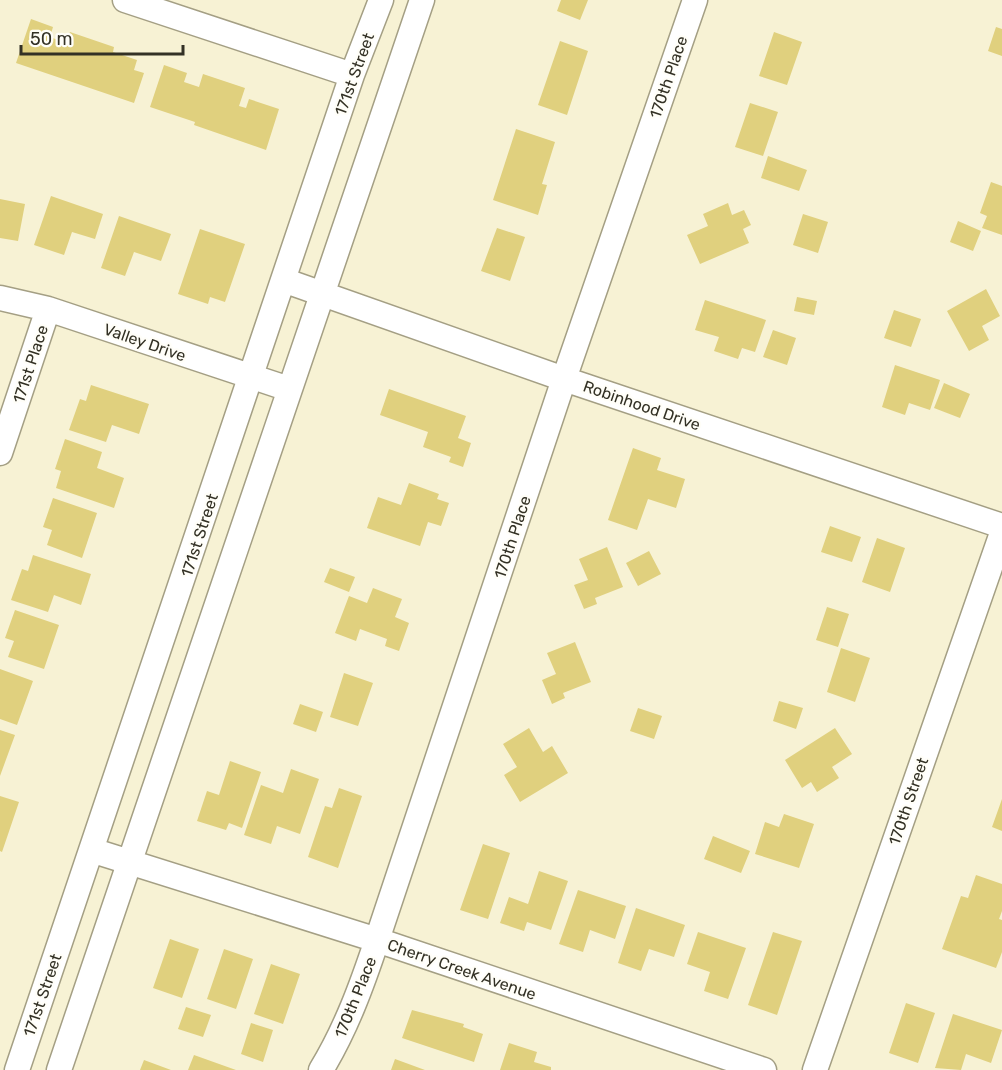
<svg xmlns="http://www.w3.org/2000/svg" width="1002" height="1070" viewBox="0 0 1002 1070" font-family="Rubik,sans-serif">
  <rect width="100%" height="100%" fill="#f7f2d4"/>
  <!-- building -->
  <path fill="#e0d07e" d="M561 0H588L580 20 557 11Z
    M31 19 53 27 50 37 66 43 70 32 114 47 113 52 137 60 134 70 144 73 134 103 16 63Z
    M996 27 1002 29V56L988 51Z
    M774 32 802 42 787 85 759 76Z
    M560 41 588 51 567 115 538 105Z
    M164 65 187 73 184 82 199 87 203 74 245 88 239 106 246 108 249 99 279 109 266 150 194 125 195 122 150 107Z
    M750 103 778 112 763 156 735 147Z
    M516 129 555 142 542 184 547 185 538 215 493 200Z
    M768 156 807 170 799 191 761 178Z
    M991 182 1002 186V235L982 228 987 216 980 213Z
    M51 196 103 214 95 239 72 232 64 255 34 245Z
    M0 199 25 204 18 241 0 238Z
    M728 203 732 215 744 210 751 225 743 229 749 243 700 264 687 235 708 226 703 214Z
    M803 214 828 222 818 253 793 245Z
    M119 216 171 234 161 261 134 252 125 276 101 268Z
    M958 221 981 231 973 251 950 242Z
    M497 228 525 237 510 281 481 271Z
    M200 229 245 244 225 302 210 297 208 304 178 294Z
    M986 289 1000 316 982 326 989 340 969 351 947 311Z
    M797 297 817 301 814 315 794 311Z
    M705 300 766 320 755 352 742 348 738 359 714 351 719 337 695 330Z
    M894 310 921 319 911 347 884 338Z
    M773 330 796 338 787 365 763 357Z
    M895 365 940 380 930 410 909 403 905 415 882 407Z
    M944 383 970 394 960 418 934 408Z
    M91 385 149 404 139 434 112 425 106 442 69 430 80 399 86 401Z
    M389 389 466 416 458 438 471 443 463 467 449 462 451 457 423 447 428 432 380 415Z
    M65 439 102 452 97 468 124 478 114 508 56 488 61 471 55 469Z
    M633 448 661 458 657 470 685 479 676 508 648 499 637 530 608 520Z
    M409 483 439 494 437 499 449 503 441 526 428 522 420 546 367 528 378 497 401 505Z
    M53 498 97 513 82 558 47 545 52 530 43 527Z
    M830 526 861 537 852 562 821 552Z
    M877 538 905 548 890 592 862 582Z
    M607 547 623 587 595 598 597 604 584 609 574 585 588 580 579 559Z
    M649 551 661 574 638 586 626 563Z
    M33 555 91 574 81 605 54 595 48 612 11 600 22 569 28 571Z
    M330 568 355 577 349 592 324 582Z
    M373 588 402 599 395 617 409 623 399 651 385 646 387 639 360 629 356 641 335 633 349 596 367 603Z
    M827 607 849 614 838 647 816 640Z
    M15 610 59 625 44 669 8 657 14 641 5 638Z
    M575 642 591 682 563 693 565 698 552 704 542 680 556 674 547 653Z
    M841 648 870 658 855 702 827 692Z
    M0 669 33 681 17 725 0 719Z
    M344 673 373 683 358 726 330 717Z
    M779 701 803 708 796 729 773 721Z
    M300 704 323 712 316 732 293 724Z
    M638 708 662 716 654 739 630 731Z
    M529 728 543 752 552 746 568 773 520 802 504 775 517 767 503 744Z
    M835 728 852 754 832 767 839 778 817 792 811 782 802 788 785 760Z
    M0 730 15 735 0 776Z
    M230 761 261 772 242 828 229 823 226 830 197 821 207 791 219 795Z
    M291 769 319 779 300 834 277 826 271 844 244 835 261 785 283 793Z
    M339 788 362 796 338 868 308 857 325 806 332 808Z
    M0 796 19 802 2 852 0 851Z
    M1002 799V831L992 827Z
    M784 814 814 824 799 868 755 854 765 822 779 827Z
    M713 836 750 851 741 873 704 859Z
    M483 844 510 853 488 919 460 910Z
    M539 871 568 881 551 930 527 922 524 931 500 923 509 897 528 904Z
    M976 875 1002 884V911L999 919 1002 920V952L996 968 942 949 961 896 968 898Z
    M578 890 626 906 615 939 590 930 583 952 559 944Z
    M636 908 685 925 674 957 649 949 641 971 618 963Z
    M698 932 746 948 728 999 704 991 710 972 687 964Z
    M773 932 802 941 777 1015 748 1005Z
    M170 939 199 949 182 998 153 988Z
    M224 949 253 959 236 1009 207 999Z
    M271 964 300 974 283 1024 254 1014Z
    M906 1003 935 1013 918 1063 889 1053Z
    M186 1007 211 1015 203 1037 178 1029Z
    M412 1010 464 1024 463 1027 483 1034 474 1062 402 1038Z
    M953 1014 1002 1030 991 1063 966 1054 961 1070 935 1068Z
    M251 1023 273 1030 263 1062 241 1054Z
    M509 1043 537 1052 534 1062 551 1067V1070H500Z
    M194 1055 236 1070H188Z
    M395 1059 425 1070H391Z
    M144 1060 171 1070H140Z"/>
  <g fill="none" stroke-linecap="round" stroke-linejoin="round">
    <defs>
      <path id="minor" d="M125 0 352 75
        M283 280 564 379 1002 526
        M0 298 48 309 289 389
        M0 453 48 309
        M91 850 377 940 764 1070
        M17 1070 352 75 381 0
        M59 1070 422 0
        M321 1070C346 1029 362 985 377 940L564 379 695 0
        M815 1070 1002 533"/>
    </defs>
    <!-- minor casing -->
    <use href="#minor" stroke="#a49f84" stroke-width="27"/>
    <!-- minor -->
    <use href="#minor" stroke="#fff" stroke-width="24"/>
  </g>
  <g text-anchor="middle" stroke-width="4.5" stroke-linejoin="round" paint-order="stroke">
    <!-- street labels -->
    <g font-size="16" fill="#333125" stroke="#fffef8">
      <text transform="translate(354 74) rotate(-70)" y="6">171st Street</text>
      <text transform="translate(668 77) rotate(-71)" y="6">170th Place</text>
      <text transform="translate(145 342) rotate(19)" y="6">Valley Drive</text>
      <text transform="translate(30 364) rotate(-72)" y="6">171st Place</text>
      <text transform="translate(642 405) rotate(19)" y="6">Robinhood Drive</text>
      <text transform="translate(199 535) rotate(-72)" y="6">171st Street</text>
      <text transform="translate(512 537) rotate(-72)" y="6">170th Place</text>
      <text transform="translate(908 801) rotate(-71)" y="6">170th Street</text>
      <text transform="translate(462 969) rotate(19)" y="6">Cherry Creek Avenue</text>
      <text transform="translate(42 995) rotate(-71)" y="6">171st Street</text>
      <text transform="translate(355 997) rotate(-68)" y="6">170th Place</text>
    </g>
  </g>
  <!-- scale -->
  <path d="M21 45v9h162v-9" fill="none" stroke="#333125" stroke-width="3"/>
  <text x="30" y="45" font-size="18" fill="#333125" stroke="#fffef8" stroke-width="4.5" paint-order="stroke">50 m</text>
</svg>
